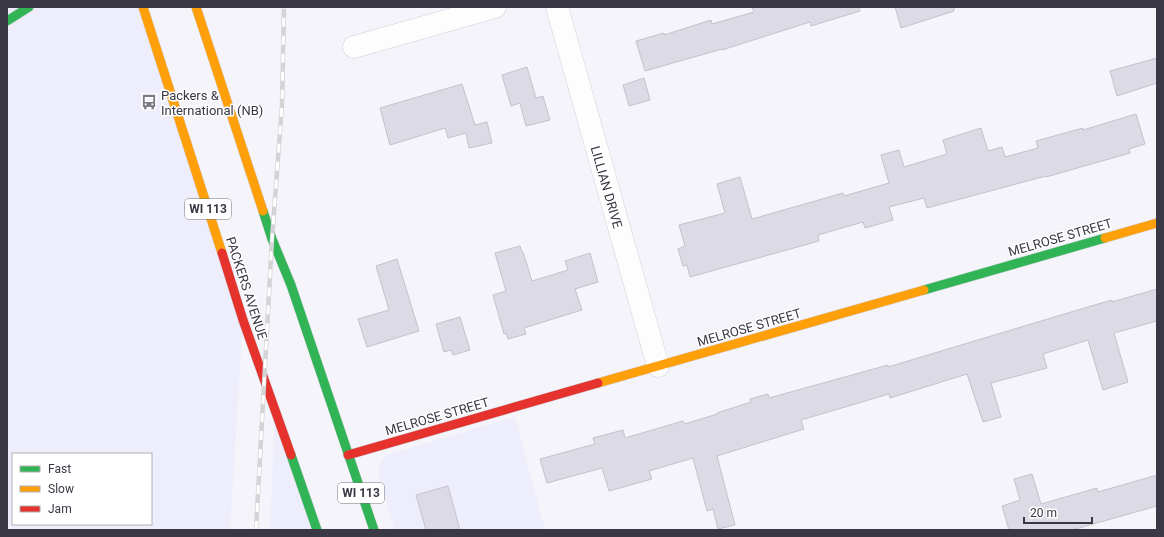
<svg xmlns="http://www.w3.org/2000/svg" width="1164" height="537" viewBox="0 0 1164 537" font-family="Roboto,sans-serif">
  <rect width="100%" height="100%" fill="#f4f4fa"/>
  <!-- built -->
  <path fill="#ededfc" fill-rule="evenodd" d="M7 7H143L243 320 230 530H7ZM13 454H151V524H13Z
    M275 411 317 530H270Z
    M515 417 545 530H395L378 475V467L386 455Z"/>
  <!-- building -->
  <path fill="#dcdbe5" stroke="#c3c2cb" d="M752 7H859L860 11 811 26 810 22 722 50V49L645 71 636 41 664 33V35L711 20 712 24 754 12Z
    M895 7H954V11L901 28Z
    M1157 58V83L1117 96 1110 71Z
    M527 67 536 98 543 96 550 120 526 126 520 103 511 106 502 75Z
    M644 78 650 100 629 106 623 85Z
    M462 84 475 125 487 122 492 143 469 148 466 133 448 138 445 128 390 145 380 108Z
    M1136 114 1145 144 1129 149 1130 153 1046 177V176L927 208 924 198 889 207 893 220 865 228 863 222 818 235 819 241 690 277 687 265 683 266 678 249 685 246 679 225 725 213 717 184 740 177 752 219 843 193 844 196 889 183 881 155 899 150 904 167 947 154 943 140 981 128 988 151 1002 147 1005 157 1038 148 1036 141 1083 128V130Z
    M520 246 522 252H523L532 281 568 270 565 261 590 253 598 282 575 289 582 310 527 327 524 328 526 334 508 339 506 333 504 334 493 295 506 291 495 253Z
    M397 259 419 331 367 347 358 319 389 310 376 266Z
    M1157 289V321L1114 333 1128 382 1103 390 1088 340 1043 354 1047 368 991 383 1001 417 983 422 967 374 890 398 889 394 801 420 804 429 717 456 735 525 718 529 713 509 707 511 693 458 649 471 652 479 609 491 602 468 547 483 540 459 595 444 593 438 623 430 625 438 683 421 685 424 717 414V413L751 402 750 399 768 394 769 398 888 365V367L1091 306 1112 300V302Z
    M460 317 470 350 453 355 451 350 444 352 436 324Z
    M1032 474 1041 504 1097 488 1098 492 1157 475V506L1072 530H1009L1002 506 1020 500 1014 479Z
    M448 486 460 530H426L416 495Z"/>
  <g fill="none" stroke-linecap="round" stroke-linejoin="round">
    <defs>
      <path id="street" d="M557 7 658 366
        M354 47 495 7"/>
      <path id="fast" d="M7 21 29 7
        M263 211 272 239 291 285 374 530
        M924 290 1105 238
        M291 455 317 530"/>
      <path id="slow" d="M143 7 222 253
        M196 7 263 211
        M1105 238 1157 223
        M598 383 924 290"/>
      <path id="jam" d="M222 253 243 320 291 455
        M348 455 598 383"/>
    </defs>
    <!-- street casing -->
    <use href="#street" stroke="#d0d0d8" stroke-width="23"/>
    <!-- fast casing -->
    <use href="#fast" stroke="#d0d0d8" stroke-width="10"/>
    <!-- slow casing -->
    <use href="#slow" stroke="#d0d0d8" stroke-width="10"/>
    <!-- jam casing -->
    <use href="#jam" stroke="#d0d0d8" stroke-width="10"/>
    <!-- street -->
    <use href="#street" stroke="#fdfdfe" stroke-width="22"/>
    <!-- fast -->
    <use href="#fast" stroke="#30b455" stroke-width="9"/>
    <!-- slow -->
    <use href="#slow" stroke="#ff9f0a" stroke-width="9"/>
    <!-- jam -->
    <use href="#jam" stroke="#e5322d" stroke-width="9"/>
    <defs>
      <path id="rail" d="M256 530 272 239 282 105 284 7"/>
    </defs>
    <!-- rail casing -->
    <use href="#rail" stroke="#d4d4d6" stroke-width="4.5"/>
    <!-- rail -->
    <use href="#rail" stroke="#fff" stroke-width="3" stroke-dasharray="9" stroke-linecap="butt"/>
  </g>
  <!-- icons -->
  <defs>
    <symbol id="bus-bare" viewBox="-9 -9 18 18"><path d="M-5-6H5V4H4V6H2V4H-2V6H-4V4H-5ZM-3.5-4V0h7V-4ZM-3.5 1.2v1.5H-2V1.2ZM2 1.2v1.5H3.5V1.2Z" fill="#7a7a84" stroke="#fff" stroke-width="2.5" paint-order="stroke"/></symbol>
  </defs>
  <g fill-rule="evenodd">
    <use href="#bus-bare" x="138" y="91" width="22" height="22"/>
  </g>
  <g text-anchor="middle" stroke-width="3" stroke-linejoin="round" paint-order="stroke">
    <!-- shield labels -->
    <g fill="#fff" stroke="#74747c" stroke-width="1">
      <rect x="185" y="199" width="46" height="20" rx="3"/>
      <rect x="338" y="483" width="46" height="20" rx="3"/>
    </g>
    <g font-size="12" font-weight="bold" fill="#393844">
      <text x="208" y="213">WI 113</text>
      <text x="361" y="497">WI 113</text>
    </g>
    <!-- poi labels -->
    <g font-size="13" fill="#393844" stroke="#fff" text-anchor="start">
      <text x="161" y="100">Packers &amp;<tspan x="161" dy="15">International (NB)</tspan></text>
    </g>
    <!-- street labels -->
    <g font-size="13" fill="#393844" stroke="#fff">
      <text transform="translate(607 187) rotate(74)" y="5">LILLIAN DRIVE</text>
      <text transform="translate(1060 237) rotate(-16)" y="5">MELROSE STREET</text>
      <text transform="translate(247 288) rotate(72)" y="5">PACKERS AVENUE</text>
      <text transform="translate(749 327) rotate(-16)" y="5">MELROSE STREET</text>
      <text transform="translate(437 416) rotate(-16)" y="5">MELROSE STREET</text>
    </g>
  </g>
  <!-- border -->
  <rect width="1164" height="537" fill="none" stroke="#393844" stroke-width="16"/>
  <!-- legend -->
  <rect x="12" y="453" width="140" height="72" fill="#ffffff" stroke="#b0afb4"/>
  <rect x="20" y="466" width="20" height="6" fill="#30b455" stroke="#b0afb4"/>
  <text x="48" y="473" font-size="12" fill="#393844">Fast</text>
  <rect x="20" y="486" width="20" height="6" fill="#ff9f0a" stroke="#b0afb4"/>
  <text x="48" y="493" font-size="12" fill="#393844">Slow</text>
  <rect x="20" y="506" width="20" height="6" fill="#e5322d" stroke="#b0afb4"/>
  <text x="48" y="513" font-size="12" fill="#393844">Jam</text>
  <!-- scale -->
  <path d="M1024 517v6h68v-6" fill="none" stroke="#393844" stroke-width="2"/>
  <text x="1030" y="517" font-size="12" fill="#393844" stroke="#ffffff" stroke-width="3" paint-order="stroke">20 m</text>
</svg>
